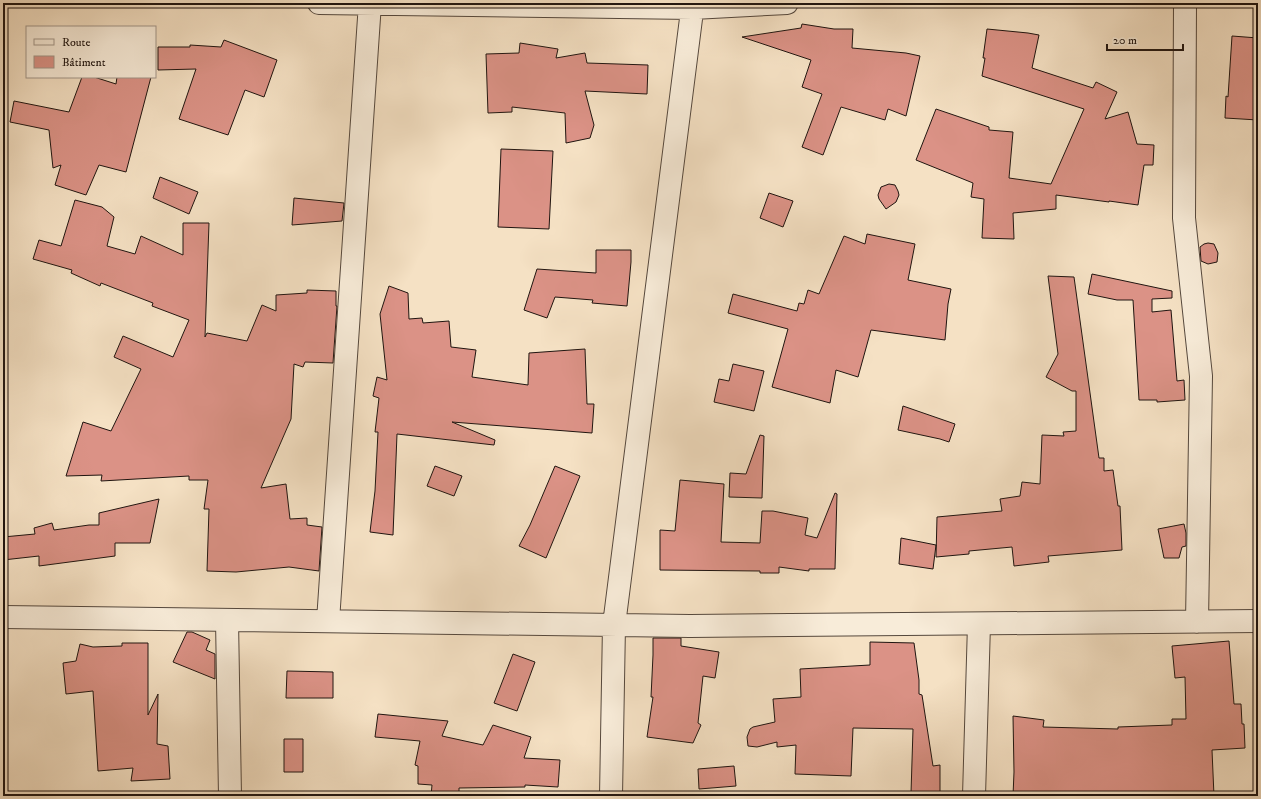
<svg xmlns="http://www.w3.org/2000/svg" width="1261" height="799" viewBox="0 0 1261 799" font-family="'IM FELL DW Pica',serif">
  <rect width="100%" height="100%" fill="#f5e1c4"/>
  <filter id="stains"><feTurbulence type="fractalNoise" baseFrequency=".005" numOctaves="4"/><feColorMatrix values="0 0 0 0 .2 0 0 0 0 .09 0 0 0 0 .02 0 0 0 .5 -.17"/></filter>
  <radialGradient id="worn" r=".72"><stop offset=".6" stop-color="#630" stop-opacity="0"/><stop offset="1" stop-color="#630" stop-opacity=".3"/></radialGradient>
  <!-- building -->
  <path fill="#db9286" stroke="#201510" d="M802 24 834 29H853L852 48 906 53 920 56 906 116 888 109 885 120 841 107 823 155 802 147 822 94 802 87 811 60 742 37 801 28Z
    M987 29 1028 33 1039 35 1032 68 1093 88 1096 82 1117 92 1105 119 1128 112 1137 144 1154 145 1153 165H1144L1138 205 1109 201V202L1056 195V209L1013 213 1014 239 982 238 984 199 971 197 973 183 916 160 936 109 989 127V130L1013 132 1009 178 1051 184 1084 109 982 76 985 58H983Z
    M1232 36 1258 38V120L1225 118 1226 96 1228 97Z
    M224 40 277 60 264 97 245 90 228 135 179 119 196 69 158 70V47H190V45L221 47Z
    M520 43 558 49 556 58 585 53 587 63 648 65 647 94 585 91 594 125 590 138 566 143 565 113 512 107V112L488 113 486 54 519 53Z
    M82 77H94L116 84 117 77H151L126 172 99 165 86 195 55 185 61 165 53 168 49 130 10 122 14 101 69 112Z
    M501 149 553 151 549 229 498 227Z
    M160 177 198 192 189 214 153 198Z
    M889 184 895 185 898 191 899 195 896 202 886 209 879 199 878 195 881 187Z
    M769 193 793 201 783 227 760 218Z
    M294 198 344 203 342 221 292 225Z
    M75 200 102 207 114 217 107 246 135 254 141 236 183 255V223H209L205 337 207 333 247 341 262 305 276 311V295L307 293V290L336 291V306H337L333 363 305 362 303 367 294 364 291 419 261 488 286 484 290 519 307 518V525L322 527 319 571 289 567 236 572 207 571 209 509H204L208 480H189V476L101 481 102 475 66 476 83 422 111 431 141 369 114 357 123 336 173 357 189 320 152 306 153 303 101 283 100 286 71 273 72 270 33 259 39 240 61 246Z
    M867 234 915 244 908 280 951 289 948 304 945 340 871 330 858 377 836 370 830 403 772 387 788 329 728 313 733 294 797 311 799 303 804 304 808 290 819 294 844 236 865 244Z
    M1208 243 1214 244 1218 253 1217 262 1208 264 1201 261 1200 247 1204 244Z
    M596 250H631V262L627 306 592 303 593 300 555 297 547 318 524 310 537 269 596 273Z
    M1092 274 1172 291V298L1152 299V312L1171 310 1177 381 1184 380 1185 400 1157 402V400H1139L1133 300H1117L1088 294Z
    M1048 276 1074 277 1099 458H1104V471L1113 470 1118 506H1120L1122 550 1048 556 1049 562 1014 566 1012 547 969 551V554L936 557 937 517 1002 511 1000 499 1020 496 1022 482 1040 484 1042 435 1064 436 1063 432 1076 431V391H1072L1046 377 1058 354Z
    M389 286 408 293 409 319 422 318 423 323 449 321 451 347 476 350 472 377 528 385 529 353 585 349 587 404H594L592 433 452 422 495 440 494 445 397 434 393 535 370 532 375 491 378 432H375L379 398 373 396 377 377 387 380 380 314Z
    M733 364 764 371 754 411 714 402 719 379 729 381Z
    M903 406 955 424 949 442 940 439 898 430Z
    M760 435 764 436 762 498 729 497 730 473 746 474Z
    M435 466 462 476 454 496 427 486Z
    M555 466 580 476 546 558 519 546 530 525Z
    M680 480 724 484 721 542 760 543 762 511H773L808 518 805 535 817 538 835 493 837 494 835 569H809V571L779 567V573H760V571L660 570V530L675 531Z
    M159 499 150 543H115V556L39 566V556L3 560V537L35 534 34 528 52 523 54 530 89 525H99V513Z
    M1184 524 1186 533V546L1182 547 1179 558H1164L1158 529Z
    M901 538 936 545 933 569 899 564Z
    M187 632H192L210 640 206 650 215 654V679L173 662Z
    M653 638H681V646L719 652 715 678 703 676 698 723 701 725 693 743 647 737 653 697H651L653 655Z
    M1229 641 1234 704H1241L1242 724H1244L1245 748 1212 750 1214 796H1013L1014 772 1013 716 1044 720 1043 727 1118 729V727L1172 725V719H1186L1185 677 1175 678 1172 646Z
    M870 642 914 643 919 680V694L922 695 933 766 940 765V793H911L913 729 853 728 851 776 795 774 796 745 777 747V742L757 747 748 746 747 737 750 729 753 727 775 722 773 699 801 697 800 669 870 665Z
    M122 643H148V715L158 694 157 744 168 746 170 779 131 781 133 768 98 771 93 691 66 694 63 663 76 661 80 644 93 647 122 646Z
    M513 654 535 662 517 711 494 703Z
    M287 671 333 672V698H286Z
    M378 714 448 721 442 736 483 745 493 725 531 737 524 758 560 760 558 787 525 785V787L459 788V796H431L432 785 418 784V766L415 765 420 741 375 737Z
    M284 739H303V772H284Z
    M734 766 736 786 699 789 698 769Z"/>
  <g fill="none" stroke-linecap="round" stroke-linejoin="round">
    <defs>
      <path id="minor" d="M319 3 693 8 787 3
        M1185 3 1184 218 1201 376 1197 622
        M3 617 690 626 1258 621
        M227 620 230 796
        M328 621 370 3
        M611 796 614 625 693 3
        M974 796 979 624"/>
    </defs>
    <!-- minor casing -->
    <use href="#minor" stroke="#55483d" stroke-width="24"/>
    <!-- minor -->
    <use href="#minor" stroke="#f8ecd9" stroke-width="22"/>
  </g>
  <!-- margin -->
  <rect width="1261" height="799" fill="none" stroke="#f5e1c4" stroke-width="16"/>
  <rect x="4" y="4" width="1253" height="791" fill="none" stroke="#201510" stroke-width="2"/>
  <rect x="8" y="8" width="1245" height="783" fill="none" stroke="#201510"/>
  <!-- legend -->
  <rect x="26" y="26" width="130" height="52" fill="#f8ecd9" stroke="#a29689"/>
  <rect x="34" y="39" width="20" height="6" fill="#f8ecd9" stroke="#a29689"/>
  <text x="62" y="46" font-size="12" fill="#201510">Route</text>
  <rect x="34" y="56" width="20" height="12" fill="#db9286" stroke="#a29689"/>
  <text x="62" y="66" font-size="12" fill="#201510">Bâtiment</text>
  <!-- scale -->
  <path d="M1107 44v6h76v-6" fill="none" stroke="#201510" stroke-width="2"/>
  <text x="1113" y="44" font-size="12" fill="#201510" stroke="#f8ecd9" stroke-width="3" paint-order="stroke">20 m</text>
  <rect width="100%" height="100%" filter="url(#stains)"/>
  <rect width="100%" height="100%" fill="url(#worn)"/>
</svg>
